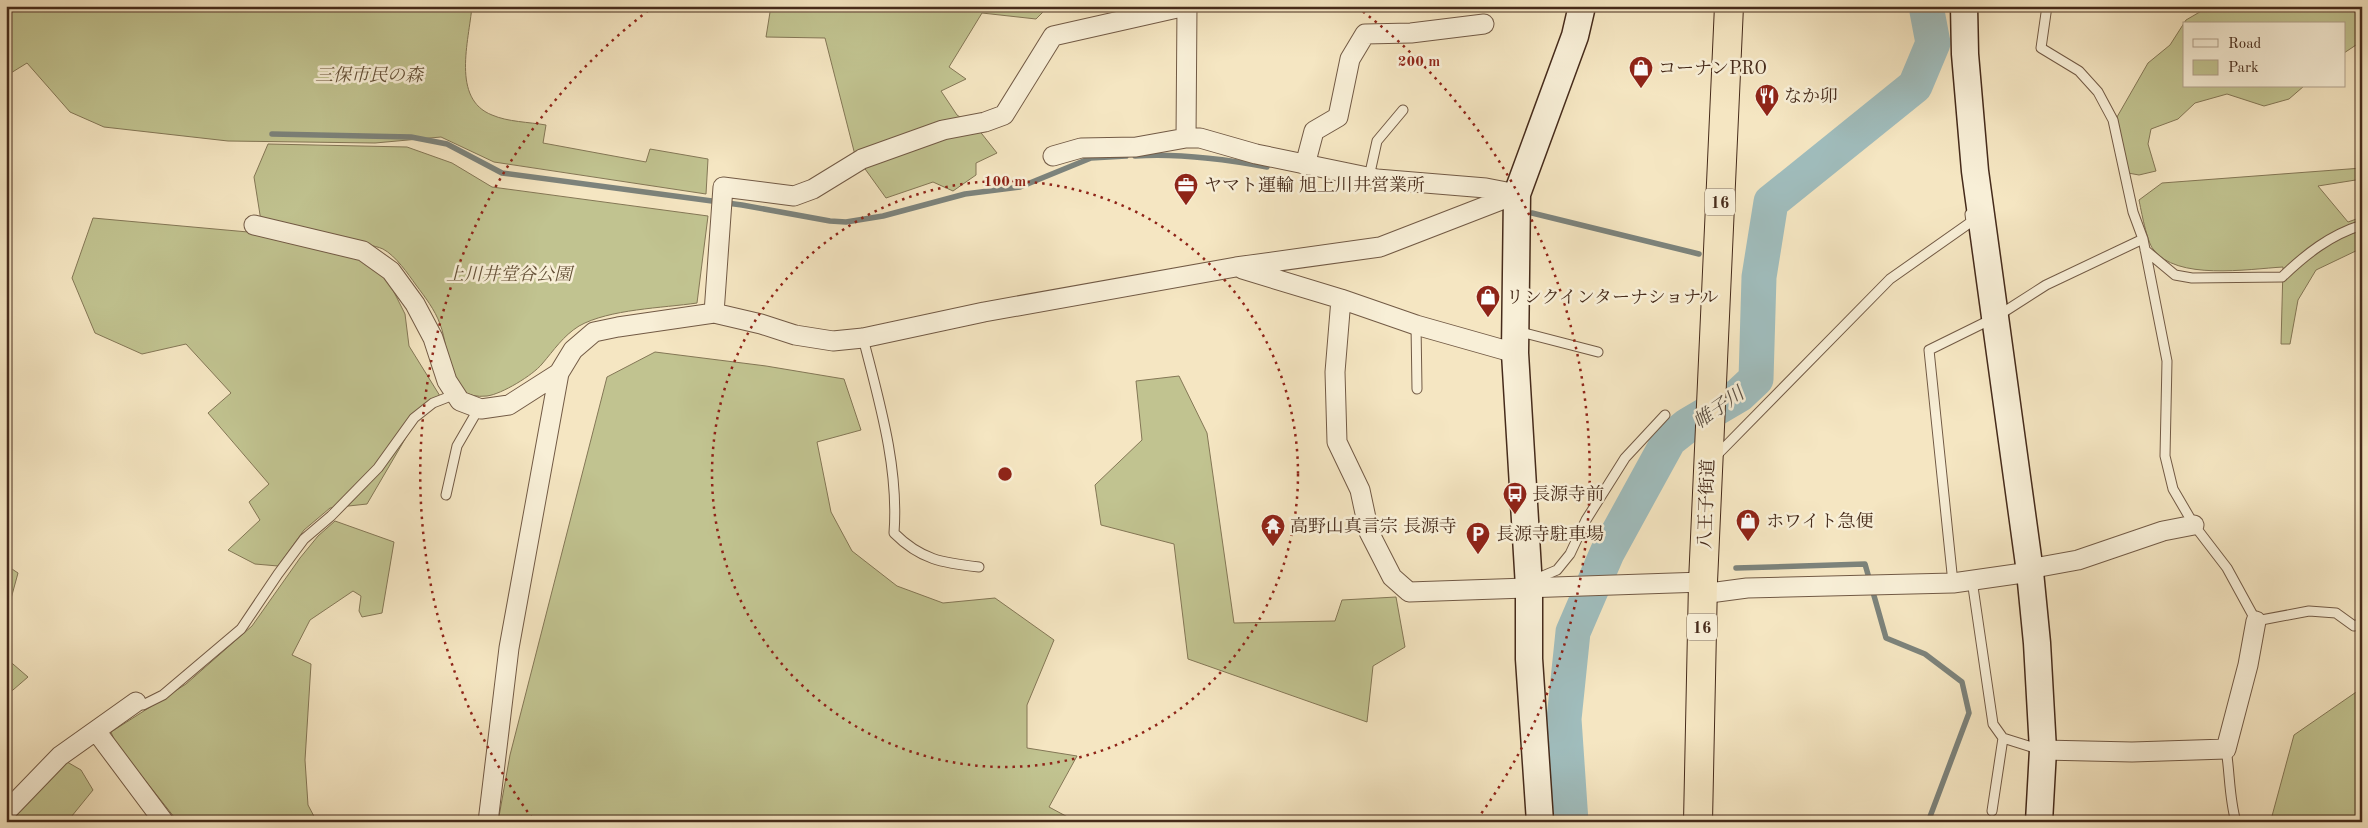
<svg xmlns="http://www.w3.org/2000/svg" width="2368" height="828" viewBox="0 0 2368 828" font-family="'Old Standard TT','Noto Serif JP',serif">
  <rect width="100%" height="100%" fill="#f5e6c2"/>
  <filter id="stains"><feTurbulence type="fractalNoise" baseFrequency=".004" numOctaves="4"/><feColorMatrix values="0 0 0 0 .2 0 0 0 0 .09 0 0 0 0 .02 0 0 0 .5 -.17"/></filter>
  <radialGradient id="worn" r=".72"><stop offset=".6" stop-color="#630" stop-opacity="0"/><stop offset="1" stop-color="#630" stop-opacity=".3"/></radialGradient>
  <!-- green -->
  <path fill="#c1c390" stroke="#847756" d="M6 6H472C469 41 451 99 492 115 508 122 529 122 546 125L543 143 646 162 650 149 708 159 706 194 494 162 441 137 375 143 228 141 104 127 70 112 27 63 6 76Z
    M771 6H1049L1036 19 982 13 949 67 966 79 941 91 957 115 978 129 997 153 976 163V175L953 191 933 182 886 198 855 155 825 38 766 37Z
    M2210 6H2362V41L2344 53V24H2184V86H2304L2289 99 2264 106 2227 94 2195 103 2178 119 2151 129 2148 144 2156 171 2139 175 2128 173 2117 117 2148 63 2170 45 2186 20Z
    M268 144 407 147 452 163 492 187 708 216 697 303C663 308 609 309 579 326 563 336 554 350 542 364 533 375 502 394 487 396 444 401 451 352 440 324 435 310 425 297 416 285 408 274 396 256 383 249 374 245 360 244 350 241 320 234 291 227 261 221L254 177Z
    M2362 168V179L2318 186 2348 222 2362 217V248L2316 270 2298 300 2290 344H2281L2283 267C2248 269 2176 281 2153 249 2147 242 2141 210 2139 200L2162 183Z
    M93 218 248 232 358 256 389 282 405 314 409 346 440 396 425 405 367 504 330 508 304 530 278 566 255 564 228 550 260 520 249 502 269 484 208 413 231 393 186 344 142 354 95 333 72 278Z
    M655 352 766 366 844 379 861 430 817 442 831 512 852 551 897 586 943 603 995 598 1054 640 1027 705V748L1077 756 1049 807 1077 822H498L510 755 607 377Z
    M1179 376 1207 433 1234 623 1335 621 1342 600 1396 597 1405 647 1373 666 1367 722 1188 659 1174 544 1101 525 1095 485 1142 440 1136 381Z
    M335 521 394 542 382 613 362 617 359 611 361 596 353 591 310 620 292 655 311 664 305 760 308 805 317 822H178L115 742 111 732 186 684 252 626 300 558 318 536Z
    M6 565 18 573 6 617Z
    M6 658 28 677 6 696Z
    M2362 688V822H2273L2272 816 2294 735Z
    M62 759 81 770 93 790 67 822H6V799Z"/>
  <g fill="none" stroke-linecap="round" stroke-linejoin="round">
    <!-- stream -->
    <path stroke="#7c837c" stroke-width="5.5" d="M272 134 411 137 447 144 502 173 742 205 830 221 846 222 883 216 965 194 1020 187 1091 158 1126 156
      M1135 156C1179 153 1224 159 1267 167
      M1532 213 1699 254
      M1607 553 1619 555
      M1736 568 1865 564 1886 638 1925 654 1962 682 1969 713 1928 822"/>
    <!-- river -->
    <path stroke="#a0bdbd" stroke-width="35" d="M1571 822 1564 719 1573 632 1607 553 1669 440 1688 425 1739 395 1756 379 1759 277 1771 202 1915 86 1933 43 1926 6"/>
    <defs>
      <path id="lane" d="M2047 6 2041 48 2079 71 2098 92 2113 120 2133 212 2143 239 2167 361 2165 456 2173 489 2194 525 2227 568 2256 621 2309 611 2336 613 2354 626 2362 623
        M1369 177 1377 141 1403 110
        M2145 250 2175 275 2192 278 2282 277C2306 254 2330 235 2362 225
        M1416 325 1417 389
        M1517 331 1598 352
        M863 338C879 401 899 467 894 533 921 560 943 563 979 567
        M1715 457 1890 279 1971 222 1970 214
        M446 495 457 446 479 408
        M1972 580 1993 724 2003 738 2041 750
        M1531 581 1557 570 1570 554 1586 520 1625 458 1665 415
        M1953 583 1929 350 1996 317 2046 285 2143 239
        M136 702 143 705 163 695 241 629 278 574 304 539 331 516 378 468 414 418 433 403 456 394
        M2226 749C2230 773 2229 798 2236 822
        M1992 811 2003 738"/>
      <path id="street" d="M1186 138 1187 6
        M1053 156 1081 148 1136 147 1186 138H1200L1256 154 1377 179 1486 188 1517 194
        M1305 165 1314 131 1338 117 1350 59 1365 34 1411 33 1484 24
        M254 225 363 251 391 271 415 304 433 338 447 381 460 401 481 409 509 405 559 373
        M1242 269 1341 299 1416 325 1515 353
        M1341 299 1335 372 1337 442 1360 490 1369 532 1392 577 1409 592 1703 582
        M714 313 723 187 794 196 813 189 862 159 943 130 985 122 1004 115 1053 36 1186 6
        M2029 569 2078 560 2163 531 2194 525
        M1702 594 1747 588 1953 583 2030 572
        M96 731 164 822
        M2043 750 2132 752 2226 749 2248 665 2256 621
        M6 812 60 756 136 702
        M488 822 509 648 559 373 573 350 594 332 618 327 714 313 761 324 795 335 833 341 863 338 984 312 1236 267 1380 247 1517 194"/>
      <path id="secondary" d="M1964 6 1965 54 1975 171 2030 572 2037 643 2043 750 2039 822
        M1540 822 1529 659V587L1515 353 1517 194 1575 36 1582 6"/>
      <path id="highway" d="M1698 822 1703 582 1729 6"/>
    </defs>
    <!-- lane casing -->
    <use href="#lane" stroke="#725a45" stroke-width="11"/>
    <!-- street casing -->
    <use href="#street" stroke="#725a45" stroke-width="21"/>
    <!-- secondary casing -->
    <use href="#secondary" stroke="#462b1b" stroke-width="29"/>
    <!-- highway casing -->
    <use href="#highway" stroke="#462b1b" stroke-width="30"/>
    <!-- lane -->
    <use href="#lane" stroke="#f8efd7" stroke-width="9"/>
    <!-- street -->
    <use href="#street" stroke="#f8efd7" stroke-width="19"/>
    <!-- secondary -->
    <use href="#secondary" stroke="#f8efd7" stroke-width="26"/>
    <!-- highway -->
    <use href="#highway" stroke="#f5e6c2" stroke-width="28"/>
  </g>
  <!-- distance rings -->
  <g fill="none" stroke="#8f2418" stroke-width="2.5" stroke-dasharray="2.5 5">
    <circle cx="1005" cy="474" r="293"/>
    <path d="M532 818A585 585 0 0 1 653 7M1357 7A585 585 0 0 1 1478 818"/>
  </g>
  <!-- icons -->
  <defs>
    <symbol id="shop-pin" viewBox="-11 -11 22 30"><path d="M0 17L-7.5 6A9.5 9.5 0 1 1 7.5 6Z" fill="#8f2418" stroke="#f8efd7"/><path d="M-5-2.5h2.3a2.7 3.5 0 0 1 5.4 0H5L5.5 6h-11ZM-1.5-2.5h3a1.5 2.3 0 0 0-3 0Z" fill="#fff"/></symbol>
    <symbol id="restaurant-pin" viewBox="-11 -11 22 30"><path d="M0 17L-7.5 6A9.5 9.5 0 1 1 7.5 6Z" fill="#8f2418" stroke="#f8efd7"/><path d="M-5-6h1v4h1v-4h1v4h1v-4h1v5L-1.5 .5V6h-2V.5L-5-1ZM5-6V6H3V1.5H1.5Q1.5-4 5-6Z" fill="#fff"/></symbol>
    <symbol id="office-pin" viewBox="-11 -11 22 30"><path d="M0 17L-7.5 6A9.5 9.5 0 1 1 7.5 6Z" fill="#8f2418" stroke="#f8efd7"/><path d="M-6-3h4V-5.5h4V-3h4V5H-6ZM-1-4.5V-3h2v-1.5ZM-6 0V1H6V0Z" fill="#fff"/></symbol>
    <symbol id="bus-pin" viewBox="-11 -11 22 30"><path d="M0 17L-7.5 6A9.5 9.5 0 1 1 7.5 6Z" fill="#8f2418" stroke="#f8efd7"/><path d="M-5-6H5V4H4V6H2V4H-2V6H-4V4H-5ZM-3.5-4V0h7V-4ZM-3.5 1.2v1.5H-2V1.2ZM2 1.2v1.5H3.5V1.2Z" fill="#fff"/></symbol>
    <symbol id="temple-pin" viewBox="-11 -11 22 30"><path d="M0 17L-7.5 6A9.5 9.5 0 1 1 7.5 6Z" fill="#8f2418" stroke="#f8efd7"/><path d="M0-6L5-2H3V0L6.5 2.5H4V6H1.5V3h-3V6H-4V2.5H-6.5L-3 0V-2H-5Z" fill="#fff"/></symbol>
    <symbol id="parking-pin" viewBox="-11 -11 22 30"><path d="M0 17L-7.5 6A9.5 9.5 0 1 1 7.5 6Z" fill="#8f2418" stroke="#f8efd7"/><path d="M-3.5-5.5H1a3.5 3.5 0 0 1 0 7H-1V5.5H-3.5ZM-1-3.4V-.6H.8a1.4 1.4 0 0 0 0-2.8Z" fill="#fff"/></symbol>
  </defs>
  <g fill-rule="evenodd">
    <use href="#shop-pin" x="1627" y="54" width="28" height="38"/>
    <use href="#restaurant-pin" x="1753" y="82" width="28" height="38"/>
    <use href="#office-pin" x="1172" y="171" width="28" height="38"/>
    <use href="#shop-pin" x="1474" y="283" width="28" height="38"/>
    <use href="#bus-pin" x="1501" y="480" width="28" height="38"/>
    <use href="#shop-pin" x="1734" y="507" width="28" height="38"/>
    <use href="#temple-pin" x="1259" y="512" width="28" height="38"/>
    <use href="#parking-pin" x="1464" y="520" width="28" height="38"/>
  </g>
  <g text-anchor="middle" stroke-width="5" stroke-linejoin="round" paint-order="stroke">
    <!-- shield labels -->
    <g fill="#f8efd7" stroke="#7b6653" stroke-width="1">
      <rect x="1705" y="188.5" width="30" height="27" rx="4"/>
      <rect x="1687" y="613.5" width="30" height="27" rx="4"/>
    </g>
    <g font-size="16" font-weight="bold" fill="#462b1b">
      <text x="1720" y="208">16</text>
      <text x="1702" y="633">16</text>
    </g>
    <!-- poi labels -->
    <g font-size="18" fill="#462b1b" stroke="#f8efd7" text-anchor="start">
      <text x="1658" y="74">コーナンPRO</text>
      <text x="1784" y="102">なか卯</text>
      <text x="1204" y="191">ヤマト運輸 旭上川井営業所</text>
      <text x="1506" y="303">リンクインターナショナル</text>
      <text x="1532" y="500">長源寺前</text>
      <text x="1766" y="527">ホワイト急便</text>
      <text x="1290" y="532">高野山真言宗 長源寺</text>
      <text x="1496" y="540">長源寺駐車場</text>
    </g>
    <!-- park labels -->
    <g font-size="18" font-style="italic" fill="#655138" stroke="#f8efd7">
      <text x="369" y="81">三保市民の森</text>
      <text x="509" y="280">上川井堂谷公園</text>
    </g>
    <!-- street labels -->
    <g font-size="18" fill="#462b1b" stroke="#f8efd7">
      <text transform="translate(1706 504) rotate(-88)" y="6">八王子街道</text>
    </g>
    <!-- water labels -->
    <g font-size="19" font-style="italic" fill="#5c5044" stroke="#f8efd7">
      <text transform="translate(1718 407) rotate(-35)" y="7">帷子川</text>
    </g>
  </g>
  <circle cx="1005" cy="474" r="8" fill="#8f2418" stroke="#f8efd7" stroke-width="2.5"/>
  <g font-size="15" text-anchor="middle" font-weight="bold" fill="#8f2418" stroke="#f8efd7" stroke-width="5" stroke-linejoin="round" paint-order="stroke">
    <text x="1419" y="66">200 m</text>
    <text x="1005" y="186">100 m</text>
  </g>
  <!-- margin -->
  <rect width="2368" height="828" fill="none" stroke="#f5e6c2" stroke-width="25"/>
  <rect x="8" y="8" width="2353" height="813" fill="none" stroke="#462b1b" stroke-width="2.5"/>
  <rect x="12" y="12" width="2343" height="803" fill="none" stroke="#462b1b"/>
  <!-- legend -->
  <rect x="2183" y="22" width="162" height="65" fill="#f8efd7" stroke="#b1a18c"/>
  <rect x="2193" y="39" width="25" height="8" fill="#f8efd7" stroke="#b1a18c"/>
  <text x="2228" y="48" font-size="15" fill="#462b1b">Road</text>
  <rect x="2193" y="60" width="25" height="15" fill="#c1c390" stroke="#b1a18c"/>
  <text x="2228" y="72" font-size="15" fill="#462b1b">Park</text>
  <rect width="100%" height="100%" filter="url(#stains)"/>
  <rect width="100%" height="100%" fill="url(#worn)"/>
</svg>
